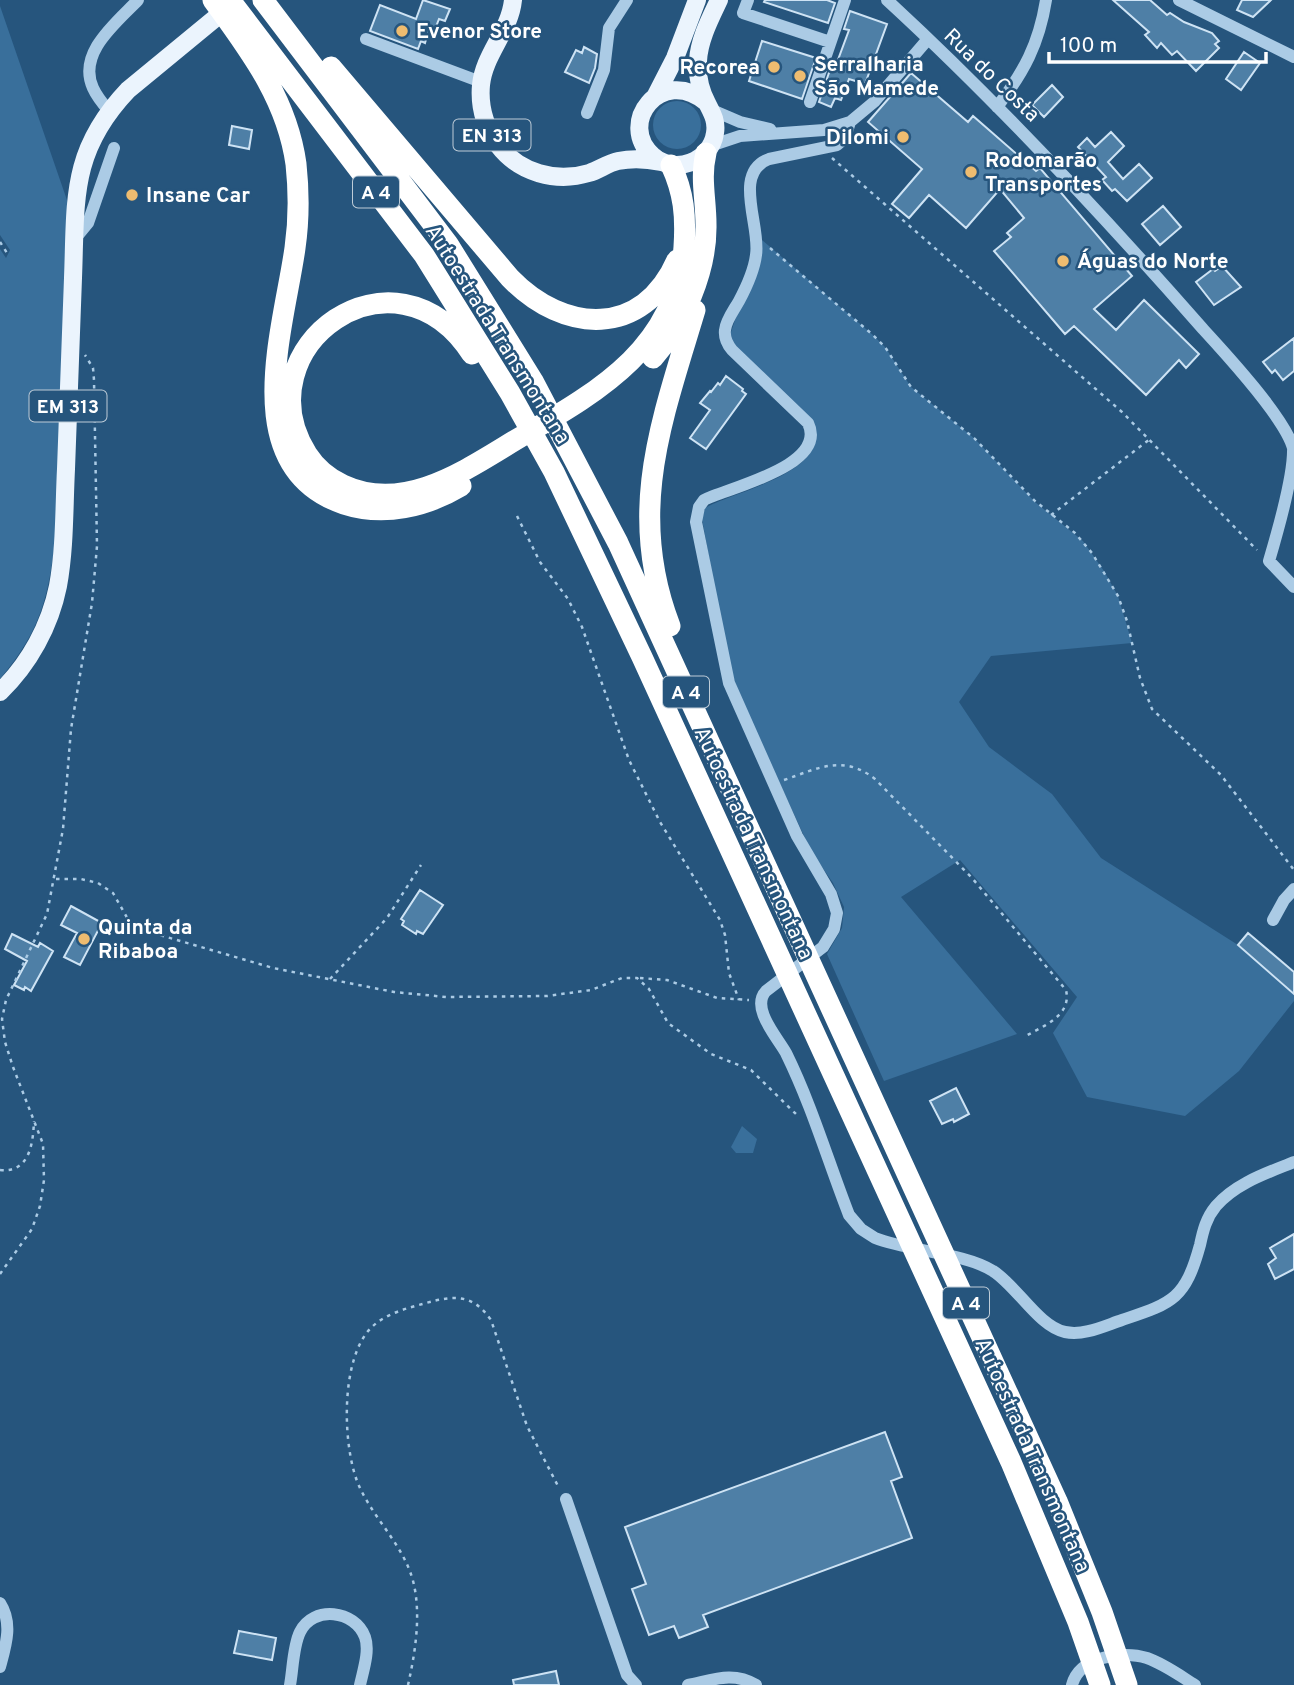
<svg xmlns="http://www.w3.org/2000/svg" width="1294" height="1685" viewBox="0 0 1294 1685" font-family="Overpass,sans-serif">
  <rect width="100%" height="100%" fill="#26557d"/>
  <!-- green -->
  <path fill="#396f9b" d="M0 6 69 206 56 532C49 595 42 629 0 679V249L6 258 10 250 0 235Z
    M653 125a24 24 0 1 1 48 0a24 24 0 1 1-48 0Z
    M762 240 873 335 885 347 911 387 974 438 1035 502 1083 541 1104 571 1118 596 1132 643 991 656 959 702 989 747 1052 794 1101 858 1238 945 1294 994V1001L1239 1071 1185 1116 1087 1097 1053 1033 1077 997 960 860 901 897 1017 1034 884 1081 827 954 842 928 844 907 833 883 811 851 741 700 728 661 702 519 705 508C733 491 834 473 813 422L737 350 730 335Z
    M742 1126 757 1139 753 1153H736L731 1147Z"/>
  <!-- building -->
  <path fill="#4e7fa6" stroke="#cee3f4" stroke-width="2" d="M423 0 450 9 445 21 439 19 432 37 427 36 425 43 421 41 418 49 370 31 380 5 416 19Z
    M765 0H827L835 3 828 23 764 2Z
    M1113 0H1150L1167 15 1170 13 1184 22 1212 33 1219 41 1215 44 1219 48 1196 71 1177 51 1172 55 1161 43 1157 48 1145 35 1149 32Z
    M1242 0H1271L1253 17 1237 10Z
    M850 11 887 24 865 84 849 79 841 100 835 98 831 107 819 102 832 64 836 65 849 30 844 29Z
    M762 41 816 58 802 99 749 81Z
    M584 47 597 54 595 68 589 83 565 72 576 50 582 53Z
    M1244 52 1260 63 1241 90 1226 79Z
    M911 73 968 122 973 116 1036 171 1040 168 1132 276 1094 309 1116 330 1144 300 1199 354 1186 368 1179 360 1146 395 1074 326 1065 334 994 251 1011 237 1007 233 1024 218 1000 189 966 228 929 195 909 218 892 204 922 169 868 122Z
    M1052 85 1063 97 1044 117 1032 105Z
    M232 126 252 130 249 149 229 145Z
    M1111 132 1124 146 1108 162 1123 179 1139 164 1152 178 1127 201 1115 189 1112 191 1102 180 1106 177 1078 147 1087 138 1095 147Z
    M1163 206 1181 227 1160 245 1142 224Z
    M1222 266 1241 287 1214 305 1196 282 1213 269 1215 271Z
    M1294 338V371L1283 380 1275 370 1272 373 1263 362Z
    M726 376 743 389 742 391 746 394 706 449 690 438 710 410 700 403 710 391 711 392 718 383 720 385Z
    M420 890 443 905 423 934 417 931 416 934 402 925 404 921 401 919Z
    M71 906 102 923 80 965 64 957 77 933 61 925Z
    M1248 933 1294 972V994L1238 945Z
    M12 934 38 947 40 943 53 951 31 991 25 987 24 990 14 985 27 961 5 949Z
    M956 1088 969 1114 954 1122 953 1119 942 1124 930 1101Z
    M1294 1234V1269L1275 1279 1268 1264 1276 1258 1270 1248Z
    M885 1432 902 1477 891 1481 912 1538 703 1615 708 1627 679 1638 674 1626 649 1635 632 1589 646 1584 625 1527Z
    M239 1631 276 1638 272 1660 234 1653Z
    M556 1671 559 1685H514L513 1680Z"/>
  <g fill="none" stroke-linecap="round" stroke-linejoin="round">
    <!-- path -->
    <path stroke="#abcbe5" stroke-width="2.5" stroke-dasharray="3.5 5" stroke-linecap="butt" d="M832 158 1122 412 1257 550
      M0 242 7 253
      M770 248 873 335 885 347 911 387 974 438 1035 501 1075 533 1092 553 1118 596 1127 621 1140 678 1152 709 1221 775 1294 870
      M1051 515 1150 439
      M517 516 540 562 568 599 582 627 629 760 660 822 720 920 725 935 729 973 739 1000
      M784 780C819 768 843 754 875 779L972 878 1066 990C1072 1016 1043 1026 1024 1037
      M56 879H81L98 883 113 893 129 921 153 933 273 968 394 992 446 997 547 996 591 990 622 978H637L649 989 668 1023 711 1054 751 1070 799 1117
      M640 978 667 980 717 998 749 1000
      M330 979 387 918 421 865
      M0 1170C30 1173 33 1143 34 1121
      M0 1274 32 1229 40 1206 44 1180 43 1144 13 1067 5 1042 2 1019 6 1000 47 914 63 829 71 729 92 603 97 546 94 380 93 368 85 355
      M408 1685C415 1654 421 1617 414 1585 406 1548 376 1522 360 1488 342 1451 339 1356 373 1326 387 1313 408 1308 426 1303 455 1295 473 1294 491 1320L527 1426 559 1488"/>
    <!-- minor -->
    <path stroke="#abcbe5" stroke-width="12" d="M748 0 743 13 830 42
      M887 0C999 103 1103 215 1203 329 1226 354 1285 418 1293 448 1294 474 1277 534 1269 561L1294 587
      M1179 0 1294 57
      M366 39 481 82
      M810 102 845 0
      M997 107C1024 72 1039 44 1046 0
      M712 110 740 122 770 129
      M109 111C103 104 97 97 93 88 77 53 116 23 138 0
      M587 113 604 70 609 28 627 0
      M850 122 845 138 837 145 769 159C732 173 761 226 756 255 754 271 747 286 739 301 734 310 726 320 725 330 724 338 727 344 732 350L808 423C829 466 727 488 704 500L699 507 696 522 729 683 797 836 831 894 837 913 834 929 823 947 766 991C750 1008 778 1038 786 1053 812 1106 828 1161 849 1215L861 1229 875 1238C908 1251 965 1253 993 1271 1016 1285 1039 1327 1065 1332 1084 1336 1104 1326 1122 1320 1172 1303 1185 1300 1200 1245 1203 1231 1206 1218 1216 1206 1236 1183 1267 1173 1294 1162
      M710 146 740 136 824 130 850 122 874 102 928 39
      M74 240 88 223 114 148
      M1273 920 1284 900 1294 889
      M566 1499 627 1675 636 1685
      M0 1603C13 1623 6 1645 0 1667
      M290 1685C293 1669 293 1646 300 1632 313 1605 355 1610 365 1637 370 1651 363 1671 360 1685
      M688 1685C713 1680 733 1671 756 1685
      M1072 1685C1079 1657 1122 1650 1147 1658 1164 1664 1179 1675 1195 1685"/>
    <!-- major -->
    <path stroke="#ebf4fd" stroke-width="18" d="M513 0C510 31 484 54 481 85 479 107 485 127 498 145 519 173 556 183 589 173 599 170 608 163 618 161 633 158 647 159 661 162
      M655 97 675 58 697 0
      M706 102C661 65 616 124 653 156 674 175 711 162 715 133 717 121 712 113 707 103 700 90 697 75 698 61 699 40 710 19 719 0
      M0 692C29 664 50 626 58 586 65 548 64 508 66 469 68 405 71 342 73 278 76 199 70 151 128 90L230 6"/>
    <!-- highway -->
    <path stroke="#fff" stroke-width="21" d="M213 0C250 51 287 99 296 164 299 192 299 220 295 248 284 328 236 467 344 504 384 517 426 507 461 486
      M230 0 424 255 510 393 554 472 642 657 1011 1462 1078 1622 1100 1685
      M263 0 448 244 533 381 618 543 1057 1501 1102 1612 1127 1685
      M331 67 510 278C564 334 643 338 677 260
      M472 354C395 235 240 347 307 454 316 468 328 478 343 485 407 515 471 466 524 435 601 390 677 346 684 247 686 216 684 193 671 165
      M653 358C684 323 707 271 706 224 706 199 700 178 706 153
      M670 626C626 512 662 420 695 310"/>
  </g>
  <!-- markers -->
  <g fill="#eebc70" stroke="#26557d" stroke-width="2.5">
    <circle cx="402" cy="31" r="7"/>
    <circle cx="774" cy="67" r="7"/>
    <circle cx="800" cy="76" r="7"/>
    <circle cx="903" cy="137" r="7"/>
    <circle cx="971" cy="172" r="7"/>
    <circle cx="132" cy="195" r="7"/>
    <circle cx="1063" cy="261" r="7"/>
    <circle cx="84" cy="939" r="7"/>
  </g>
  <g text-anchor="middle" stroke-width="5" stroke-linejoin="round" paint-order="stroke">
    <!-- shield labels -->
    <g fill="#26557d" stroke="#beccd8" stroke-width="2">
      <rect x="453.5" y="119.5" width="77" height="31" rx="5"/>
      <rect x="353" y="176.5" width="46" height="31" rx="5"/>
      <rect x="29.5" y="390.5" width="77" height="31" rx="5"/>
      <rect x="663" y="676.5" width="46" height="31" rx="5"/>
      <rect x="943" y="1287.5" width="46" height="31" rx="5"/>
    </g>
    <g font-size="19" font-weight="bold" fill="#fff">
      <text x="492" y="142">EN 313</text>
      <text x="376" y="199">A 4</text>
      <text x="68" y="413">EM 313</text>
      <text x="686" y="699">A 4</text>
      <text x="966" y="1310">A 4</text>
    </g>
    <!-- poi labels -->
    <g font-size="21" font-weight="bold" fill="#fff" stroke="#26557d" text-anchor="start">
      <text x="416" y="38">Evenor Store</text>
      <text x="814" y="71">Serralharia<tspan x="814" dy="24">São Mamede</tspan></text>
      <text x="760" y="74" text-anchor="end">Recorea</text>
      <text x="889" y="144" text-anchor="end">Dilomi</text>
      <text x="985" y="167">Rodomarão<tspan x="985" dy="24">Transportes</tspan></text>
      <text x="146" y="202">Insane Car</text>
      <text x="1077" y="268">Águas do Norte</text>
      <text x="98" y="934">Quinta da<tspan x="98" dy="24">Ribaboa</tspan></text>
    </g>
    <!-- street labels -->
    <g font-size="21" fill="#fff" stroke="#26557d">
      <text transform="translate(992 75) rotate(44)" y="7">Rua do Costa</text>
      <text transform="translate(498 334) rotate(58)" y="7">Autoestrada Transmontana</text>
      <text transform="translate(754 843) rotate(65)" y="7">Autoestrada Transmontana</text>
      <text transform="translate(1033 1455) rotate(66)" y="7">Autoestrada Transmontana</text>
    </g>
  </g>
  <!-- scale -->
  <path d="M1049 52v10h217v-10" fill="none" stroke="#ffffff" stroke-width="3.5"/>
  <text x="1060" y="52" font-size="21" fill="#ffffff" stroke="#26557d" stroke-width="5" paint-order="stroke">100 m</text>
</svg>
